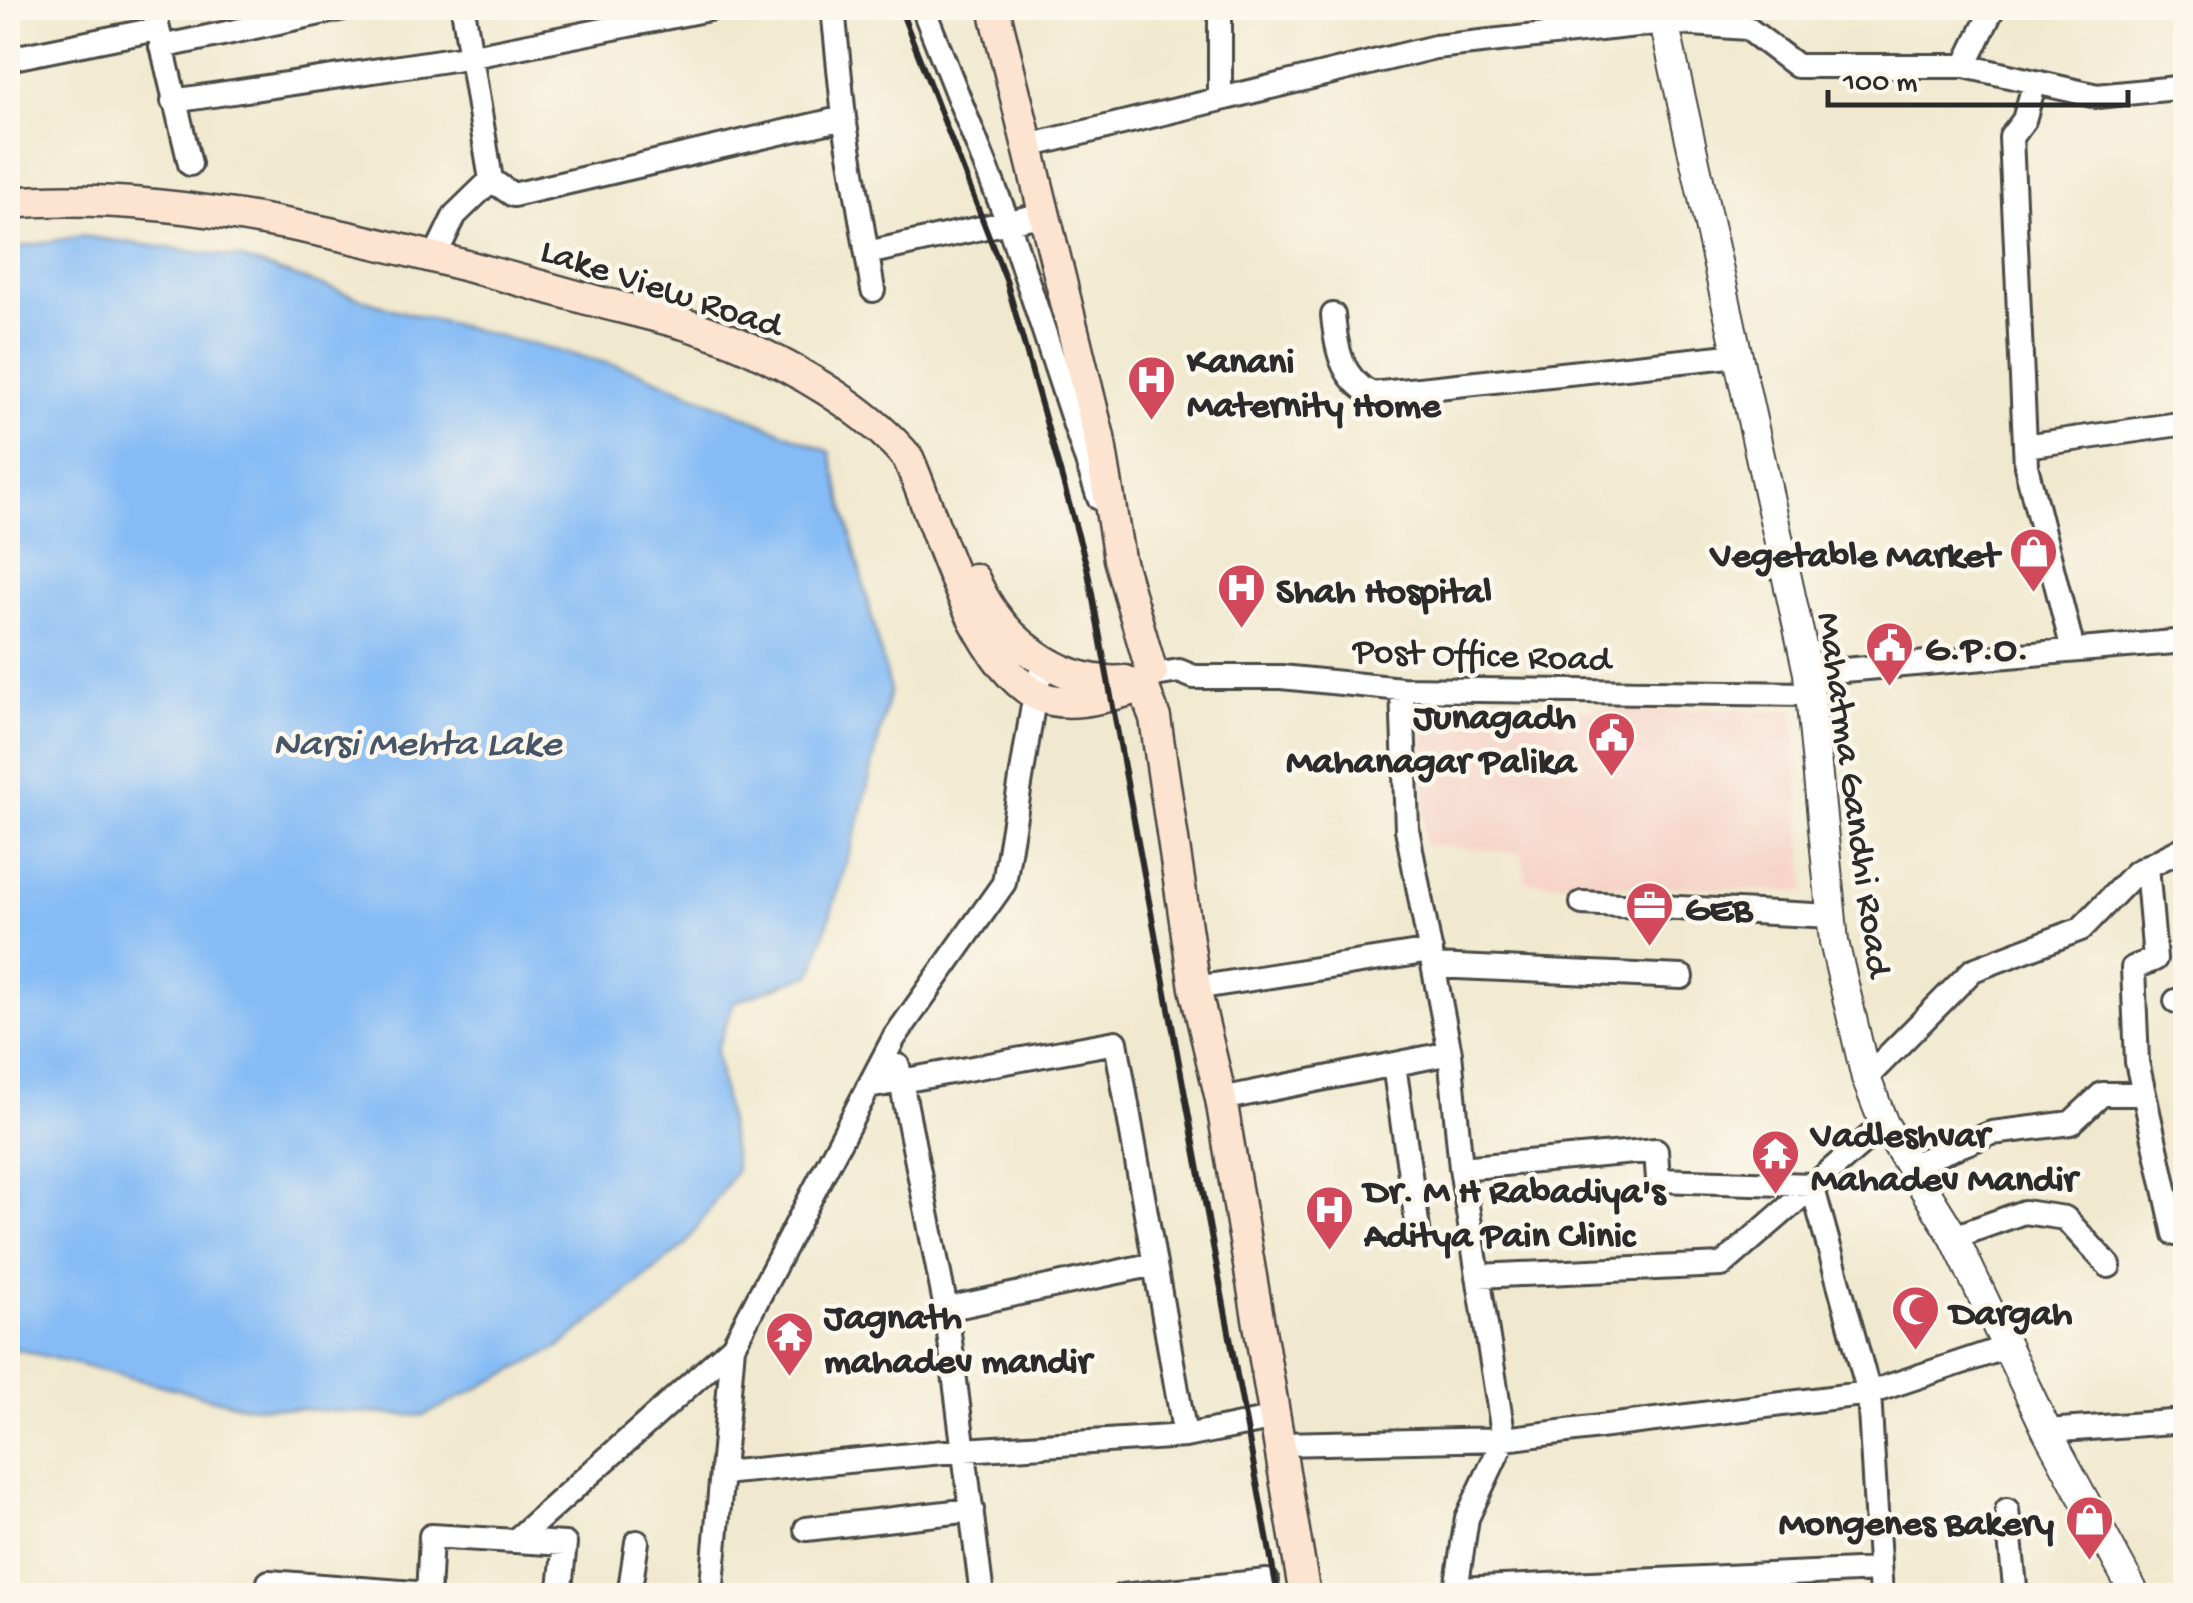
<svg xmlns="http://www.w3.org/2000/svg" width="2193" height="1603" viewBox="0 0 2193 1603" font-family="'Gochi Hand',sans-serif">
  <rect width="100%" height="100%" fill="#fbf7ec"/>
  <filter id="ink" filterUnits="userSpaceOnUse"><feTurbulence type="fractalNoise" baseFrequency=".01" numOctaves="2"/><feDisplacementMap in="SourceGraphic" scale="20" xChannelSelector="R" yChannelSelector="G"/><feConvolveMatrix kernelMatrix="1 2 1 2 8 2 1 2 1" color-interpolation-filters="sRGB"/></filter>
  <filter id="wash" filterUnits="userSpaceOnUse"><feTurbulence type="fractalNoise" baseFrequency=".0048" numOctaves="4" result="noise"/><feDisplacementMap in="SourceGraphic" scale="40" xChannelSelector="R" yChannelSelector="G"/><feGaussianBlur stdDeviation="2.25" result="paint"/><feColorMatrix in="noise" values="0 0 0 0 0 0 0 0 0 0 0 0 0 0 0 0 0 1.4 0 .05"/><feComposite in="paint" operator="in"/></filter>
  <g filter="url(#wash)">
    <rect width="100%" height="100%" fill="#f1e9cf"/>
    <!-- built -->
    <path fill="#f6d1c5" d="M1793 709 1806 892 1526 882 1522 853 1423 845 1425 710Z"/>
    <!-- water -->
    <path fill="#86bcf5" stroke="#587490" stroke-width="2.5" d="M82 236 239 258 399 311 638 371 830 452 890 690 860 819 812 974 734 1002 716 1051 736 1170 686 1244 560 1347 423 1416 243 1406 8 1347V249Z"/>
  </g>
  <g filter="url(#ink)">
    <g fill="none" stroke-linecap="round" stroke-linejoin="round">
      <defs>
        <path id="minor" d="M153 8 190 164
          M463 8 491 180 513 195 844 118 833 8
          M923 8 1008 222 1099 498
          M161 47 344 8
          M8 59 157 29
          M1965 66 1993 8
          M2035 82 2024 120 2011 137 2026 466 2073 650
          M1220 98V8
          M173 101 473 56 714 8
          M844 118 873 290
          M1028 146 1435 47 1665 22 1747 28 1797 66H1965L2097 96 2186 87
          M867 253 1045 214
          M434 258 455 215 491 180
          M1333 315C1336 347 1341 379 1372 394L1739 355
          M2025 446 2186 423
          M1808 673 2186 641
          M1155 675 1179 671 1194 677H1281L1402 689 1809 694
          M1402 689 1407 829 1450 1053 1461 1168 1504 1439 1467 1518 1455 1596
          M2147 866 2155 959 2133 968 2137 1062 2175 1234
          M1582 903 1832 916
          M1434 966 1682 977
          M1195 988 1431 951
          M2176 1001 2186 998
          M1394 1065 1419 1236
          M898 1066 946 1309 982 1596
          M1866 1078 1973 970 2081 929 2136 872 2186 847
          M868 1087 1116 1042 1185 1436
          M1221 1099 1450 1053
          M1911 1165 1992 1133 2071 1123 2102 1094H2144
          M1461 1168 1656 1150 1658 1180 1812 1185 1869 1393 1881 1596
          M1954 1237 2024 1212 2065 1218 2109 1266
          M1478 1276 1722 1265 1884 1124
          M946 1309 1155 1264
          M2047 1431 2186 1421
          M1280 1444 1504 1439 1869 1393 2007 1347
          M722 1473 964 1450 1185 1436 1276 1418
          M2007 1510 2016 1596
          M806 1529 972 1510
          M516 1540 733 1346 894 1038 1004 883 1035 693 1044 662
          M269 1582 428 1594
          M1457 1589 1879 1570
          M428 1596 431 1536 565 1544 559 1596
          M629 1596 637 1542
          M711 1596 733 1346
          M1122 1596 1267 1581"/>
        <path id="tertiary" d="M1661 8 1808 673 1834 942 1866 1078 1884 1124 1954 1237 2047 1431 2136 1596"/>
        <path id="secondary" d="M994 8 1099 437 1119 559 1152 673
          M8 203C183 187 404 248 573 295 629 311 694 322 747 347 803 373 868 410 908 458 937 523 971 657 1035 694 1065 711 1109 696 1141 687
          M974 579C1000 639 1059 686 1125 681
          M1145 691 1155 718 1195 988 1221 1099 1305 1596"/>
      </defs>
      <!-- minor casing -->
      <use href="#minor" stroke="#494844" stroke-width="28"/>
      <!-- tertiary casing -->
      <use href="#tertiary" stroke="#494844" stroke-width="32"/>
      <!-- secondary casing -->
      <use href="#secondary" stroke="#494844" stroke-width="35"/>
      <!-- minor -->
      <use href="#minor" stroke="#fff" stroke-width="22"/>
      <!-- tertiary -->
      <use href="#tertiary" stroke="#fff" stroke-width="28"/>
      <!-- secondary -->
      <use href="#secondary" stroke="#fde4d1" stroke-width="30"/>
      <!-- rail -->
      <path stroke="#2b2b2b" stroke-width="6" d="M900 8 1006 280 1087 567 1278 1596"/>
    </g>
  </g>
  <!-- icons -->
  <defs>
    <symbol id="hospital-pin" viewBox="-11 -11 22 30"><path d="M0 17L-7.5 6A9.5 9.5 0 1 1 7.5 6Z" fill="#d1495b" stroke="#fbf7ec"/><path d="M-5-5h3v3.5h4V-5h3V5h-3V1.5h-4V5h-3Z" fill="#fff"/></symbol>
    <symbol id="shop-pin" viewBox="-11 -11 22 30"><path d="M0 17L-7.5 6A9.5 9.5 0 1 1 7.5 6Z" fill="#d1495b" stroke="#fbf7ec"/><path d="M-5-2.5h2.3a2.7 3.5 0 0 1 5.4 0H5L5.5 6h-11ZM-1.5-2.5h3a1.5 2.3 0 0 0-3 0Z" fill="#fff"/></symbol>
    <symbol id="civic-pin" viewBox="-11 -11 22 30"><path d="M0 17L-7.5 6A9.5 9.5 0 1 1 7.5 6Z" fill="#d1495b" stroke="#fbf7ec"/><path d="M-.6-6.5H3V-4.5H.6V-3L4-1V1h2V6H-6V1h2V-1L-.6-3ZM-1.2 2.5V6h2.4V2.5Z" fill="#fff"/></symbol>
    <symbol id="office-pin" viewBox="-11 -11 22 30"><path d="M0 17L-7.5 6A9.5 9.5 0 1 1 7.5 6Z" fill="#d1495b" stroke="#fbf7ec"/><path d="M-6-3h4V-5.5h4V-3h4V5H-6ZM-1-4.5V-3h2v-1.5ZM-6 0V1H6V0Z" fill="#fff"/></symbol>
    <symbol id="temple-pin" viewBox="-11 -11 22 30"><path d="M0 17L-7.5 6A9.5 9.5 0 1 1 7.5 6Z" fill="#d1495b" stroke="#fbf7ec"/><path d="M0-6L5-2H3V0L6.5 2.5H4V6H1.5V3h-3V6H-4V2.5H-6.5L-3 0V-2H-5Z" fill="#fff"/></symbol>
    <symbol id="mosque-pin" viewBox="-11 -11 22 30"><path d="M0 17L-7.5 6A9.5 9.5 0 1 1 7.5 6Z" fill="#d1495b" stroke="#fbf7ec"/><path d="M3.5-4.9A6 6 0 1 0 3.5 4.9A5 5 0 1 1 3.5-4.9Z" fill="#fff"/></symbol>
  </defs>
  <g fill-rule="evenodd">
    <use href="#hospital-pin" x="1124" y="352" width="55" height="75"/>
    <use href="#shop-pin" x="2006" y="524" width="55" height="75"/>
    <use href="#hospital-pin" x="1214" y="560" width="55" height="75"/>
    <use href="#civic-pin" x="1862" y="618" width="55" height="75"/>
    <use href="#civic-pin" x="1584" y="708" width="55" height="75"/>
    <use href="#office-pin" x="1622" y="878" width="55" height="75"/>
    <use href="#temple-pin" x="1748" y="1126" width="55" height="75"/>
    <use href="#hospital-pin" x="1302" y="1182" width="55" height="75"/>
    <use href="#mosque-pin" x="1888" y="1282" width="55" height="75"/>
    <use href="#temple-pin" x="762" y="1308" width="55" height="75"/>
    <use href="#shop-pin" x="2062" y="1492" width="55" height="75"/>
  </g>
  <g text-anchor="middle" stroke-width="9" stroke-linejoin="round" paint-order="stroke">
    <!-- street labels -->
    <g font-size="38" fill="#2b2b2b" stroke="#fbf7ec">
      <text transform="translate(662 285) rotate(18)" y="13">Lake View Road</text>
      <text transform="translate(1482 652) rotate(2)" y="13">Post Office Road</text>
      <text transform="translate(1857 794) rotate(82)" y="13">Mahatma Gandhi Road</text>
    </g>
    <!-- poi labels -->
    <g font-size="38" font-weight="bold" fill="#2b2b2b" stroke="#fbf7ec" text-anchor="start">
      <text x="1187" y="371">Kanani<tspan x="1187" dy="44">Maternity Home</tspan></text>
      <text x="1999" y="565" text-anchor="end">Vegetable Market</text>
      <text x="1276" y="601">Shah Hospital</text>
      <text x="1925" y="659">G.P.O.</text>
      <text x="1576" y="727" text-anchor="end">Junagadh<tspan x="1576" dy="44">Mahanagar Palika</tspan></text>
      <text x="1685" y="919">GEB</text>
      <text x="1811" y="1145">Vadleshvar<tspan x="1811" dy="44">Mahadev Mandir</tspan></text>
      <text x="1364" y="1201">Dr. M H Rabadiya's<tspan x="1364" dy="44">Aditya Pain Clinic</tspan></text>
      <text x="1950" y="1323">Dargah</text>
      <text x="824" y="1327">Jagnath<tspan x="824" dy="44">mahadev mandir</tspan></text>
      <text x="2054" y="1533" text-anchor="end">Mongenes Bakery</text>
    </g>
    <!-- water labels -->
    <g font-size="40" font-style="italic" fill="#465668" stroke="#fbf7ec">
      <text x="417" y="754">Narsi Mehta Lake</text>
    </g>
  </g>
  <!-- margin -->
  <rect width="2193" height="1603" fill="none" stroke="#fbf7ec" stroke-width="40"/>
  <!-- scale -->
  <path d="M1828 90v15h300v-15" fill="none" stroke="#2b2b2b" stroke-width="5"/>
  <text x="1843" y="90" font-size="30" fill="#2b2b2b" stroke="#fbf7ec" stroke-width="8" paint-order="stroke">100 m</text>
</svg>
